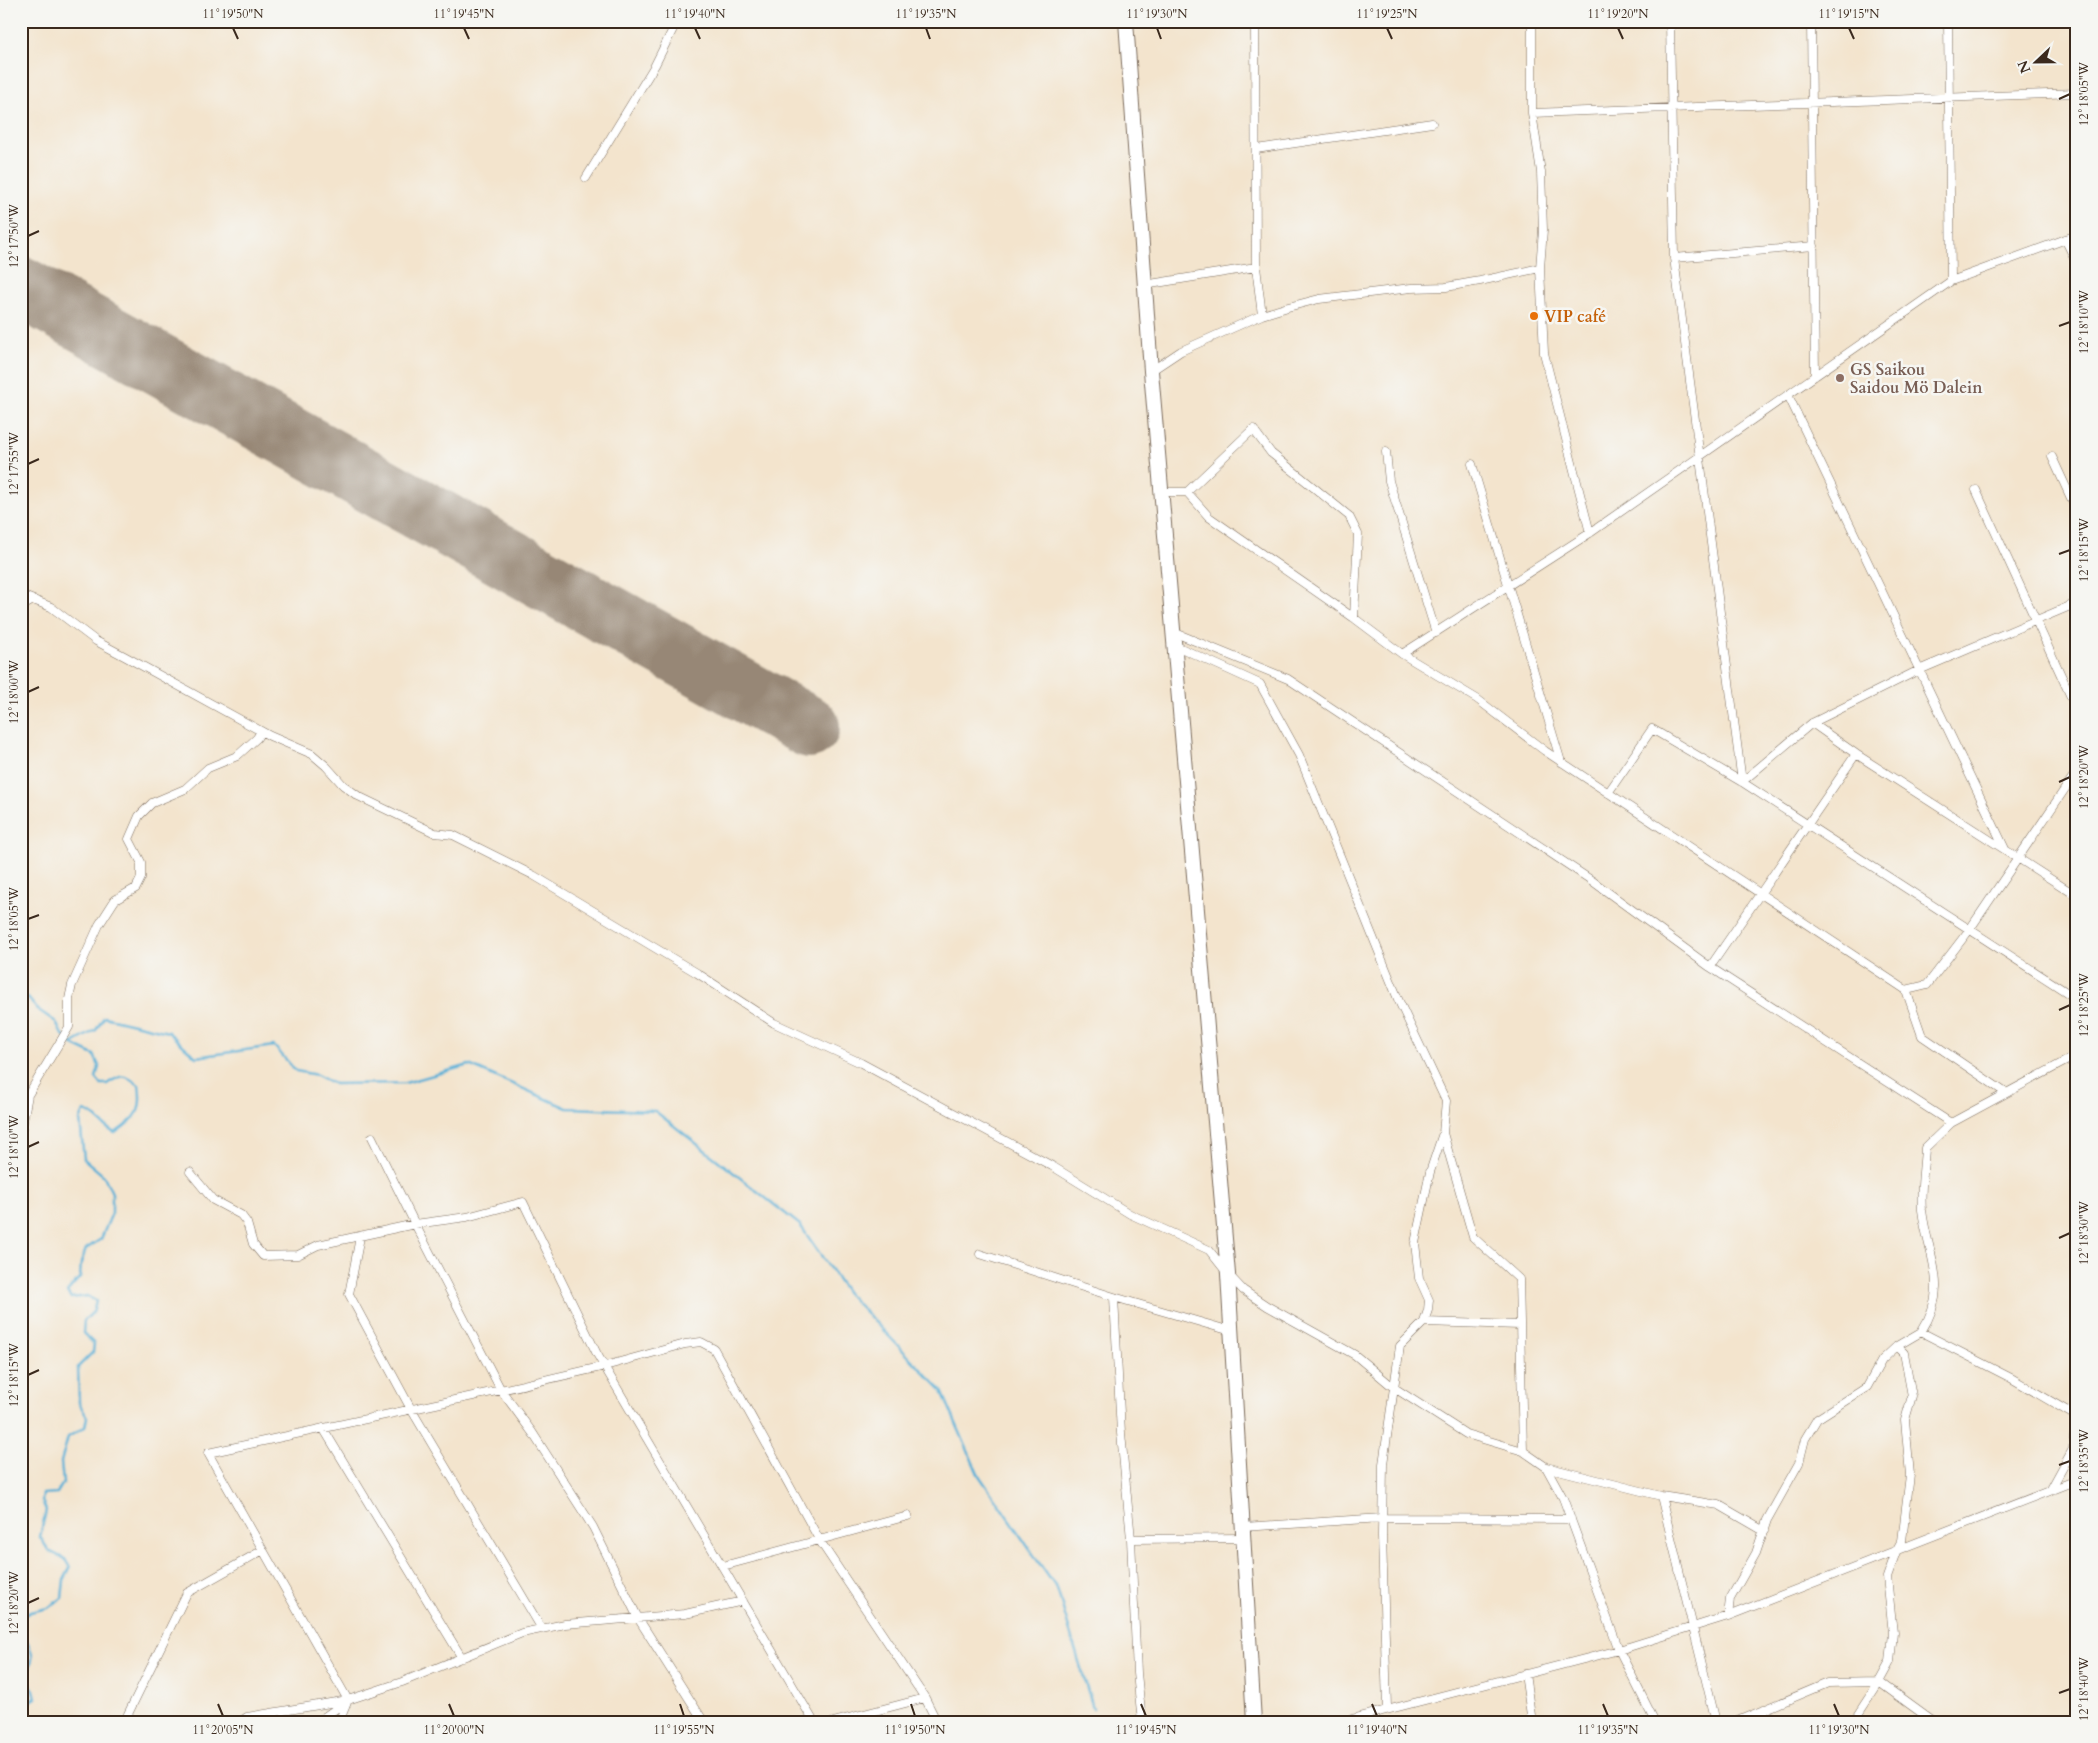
<svg xmlns="http://www.w3.org/2000/svg" width="2098" height="1743" viewBox="0 0 2098 1743" font-family="Cardo,serif">
  <rect width="100%" height="100%" fill="#f6f6f2"/>
  <filter id="ink" filterUnits="userSpaceOnUse"><feTurbulence type="fractalNoise" baseFrequency=".02" numOctaves="2"/><feDisplacementMap in="SourceGraphic" scale="10" xChannelSelector="R" yChannelSelector="G"/><feConvolveMatrix kernelMatrix="1 2 1 2 8 2 1 2 1" color-interpolation-filters="sRGB"/></filter>
  <filter id="wash" filterUnits="userSpaceOnUse"><feTurbulence type="fractalNoise" baseFrequency=".0096" numOctaves="4" result="noise"/><feDisplacementMap in="SourceGraphic" scale="20" xChannelSelector="R" yChannelSelector="G"/><feGaussianBlur stdDeviation="1.12" result="paint"/><feColorMatrix in="noise" values="0 0 0 0 0 0 0 0 0 0 0 0 0 0 0 0 0 1.4 0 .05"/><feComposite in="paint" operator="in"/></filter>
  <g filter="url(#wash)">
    <rect width="100%" height="100%" fill="#f3e4cd"/>
    <g fill="none" stroke-linecap="round" stroke-linejoin="round">
      <!-- stream -->
      <path stroke="#5ab0d7" stroke-width="2.5" d="M21 998H28L37 1009 56 1022 60 1031 71 1044 94 1055 99 1066 96 1078 101 1084H107C122 1074 125 1074 139 1085 143 1112 137 1118 115 1133 102 1127 96 1113 84 1111L80 1120 84 1159 104 1176 112 1193V1213L101 1239 86 1249 81 1263 80 1277 67 1292 71 1298 87 1296 96 1301 93 1312 84 1321 83 1333 94 1344 93 1352 78 1367 79 1403 87 1417 85 1427 68 1437 61 1462 63 1483 57 1493 43 1494 42 1501 46 1510 40 1537 49 1551 65 1559 70 1568 64 1580 62 1598 48 1608 30 1612 22 1617 21 1621
        M71 1044 96 1030 104 1017 168 1032 196 1057 274 1046 296 1071 317 1075 334 1084 405 1083 469 1065 567 1108 655 1111 800 1225 847 1293 942 1391 978 1474 1057 1589 1093 1708
        M21 1630C33 1653 37 1654 25 1678L34 1690 36 1698 21 1707"/>
      <!-- runway -->
      <path stroke="#978776" stroke-width="62" d="M21 287 809 727"/>
    </g>
  </g>
  <g filter="url(#ink)">
    <g fill="none" stroke-linecap="round" stroke-linejoin="round">
      <defs>
        <path id="minor" d="M1532 21V113L1541 172 1543 230 1540 268 1544 353 1590 533
          M1670 21 1674 258 1742 782
          M1811 21 1815 376
          M1948 21 1951 281
          M1532 113 2077 93
          M1256 149 1432 123
          M586 178 655 65 677 21
          M2065 239 2077 263
          M1674 258 1814 246
          M1256 267 1262 315
          M1144 285 1256 267 1255 21
          M1151 371 1181 351 1262 315 1288 307 1319 299 1411 288 1446 287 1480 281 1540 268
          M1788 395 2005 849
          M1386 452 1389 481 1436 633
          M2052 457 2077 511
          M1472 464 1561 762
          M1976 490 2077 710
          M1162 492H1187L1209 517 1354 618 1402 654 1477 699 1545 751 1906 990 1922 1036 2006 1093
          M1187 492 1253 429 1271 453 1349 516 1358 534 1354 618
          M21 595 51 607 96 641 126 657 270 736 312 754 326 766 343 785 358 796 435 833 453 835 533 875 697 973 774 1023 861 1063 1052 1166 1130 1214 1209 1250 1228 1274 1243 1290 1267 1306 1355 1355 1393 1387 1466 1434 1523 1451 1546 1467 1563 1498 1619 1650 1655 1722
          M21 607 33 600
          M1173 632 1288 679 1591 880 1710 967 1951 1123
          M1174 645 1260 684 1299 755 1398 999 1446 1101 1443 1133 1430 1172 1415 1243 1419 1278 1429 1300 1428 1310 1424 1322 1400 1346 1383 1464 1382 1536 1387 1708
          M1402 654 1590 533 1951 281 2077 235
          M1812 723 1856 754 2077 896
          M1742 782 1812 723 1919 670 2077 603
          M1608 793 1652 729 1742 782 2077 999
          M1710 967 1856 754
          M1906 990 1927 985 1970 929 2077 771
          M21 1132 28 1095 69 1027V999L72 985 99 925 115 900 136 888 141 878V862L129 839 139 816 152 803 185 789 208 768 237 756 257 738 261 731
          M1443 1133 1473 1237 1519 1279 1523 1451
          M372 1137 415 1224 501 1390 532 1432 593 1527 638 1618 704 1722
          M190 1172 213 1200 241 1215 247 1223 253 1244 263 1256 298 1255 318 1245 415 1224 467 1217 523 1202 597 1354 814 1722
          M360 1237 349 1294 411 1409 542 1629
          M980 1254 1114 1297 1231 1331
          M1114 1297 1121 1433 1131 1539 1137 1673 1142 1722
          M1424 1322 1520 1325
          M1921 1332C1951 1285 1928 1259 1922 1210 1920 1190 1924 1168 1925 1148L1951 1123 2077 1055
          M323 1428 462 1658
          M1546 1467 1661 1496 1719 1505 1764 1531
          M2051 1489 2073 1449 2077 1406
          M1661 1496 1716 1722
          M1243 1527 1382 1518 1571 1519
          M1131 1539 1244 1538
          M723 1566 908 1516
          M1728 1616 1730 1599 1756 1553 1767 1520 1799 1463 1805 1439 1817 1419 1867 1387 1882 1360 1897 1346 1921 1332 2011 1378 2076 1416
          M1525 1674 1532 1722
          M348 1700 208 1453 501 1390 605 1366 685 1344 701 1342 714 1349 820 1541 925 1698 937 1722
          M1764 1709 1766 1722
          M131 1722 128 1714 187 1593 263 1550
          M240 1722 247 1717 348 1700 402 1682 522 1633 565 1624 685 1614 743 1601
          M317 1722 347 1701
          M339 1722 348 1700
          M833 1722 925 1698
          M1340 1722 1619 1650 1728 1616 2077 1480
          M1735 1722 1828 1683 1879 1682 1934 1722
          M1853 1722 1879 1682 1890 1662 1893 1633 1887 1577 1896 1552 1902 1541 1910 1475 1905 1420 1912 1396 1904 1353 1897 1346"/>
        <path id="trunk" d="M1126 21 1151 371 1228 1274 1254 1722"/>
      </defs>
      <!-- minor casing -->
      <use href="#minor" stroke="#7b6b5b" stroke-width="9"/>
      <!-- trunk casing -->
      <use href="#trunk" stroke="#7b6b5b" stroke-width="16"/>
      <!-- minor -->
      <use href="#minor" stroke="#fff" stroke-width="8"/>
      <!-- trunk -->
      <use href="#trunk" stroke="#fff" stroke-width="14"/>
    </g>
  </g>
  <!-- ticks -->
  <path fill="none" stroke="#3b2a1e" stroke-width="2" d="M233 28 238 39M464 28 469 39M695 28 700 39M926 28 930 39M1157 28 1161 39M1387 28 1392 39M1618 28 1623 39M1849 28 1854 39M2059 99 2070 94M28 236 39 231M2059 326 2070 322M28 464 39 459M2059 554 2070 550M28 692 39 687M2059 782 2070 777M28 919 39 915M2059 1010 2070 1005M28 1147 39 1142M2059 1238 2070 1233M28 1375 39 1370M2059 1465 2070 1461M28 1603 39 1598M2059 1693 2070 1689M218 1704 223 1716M449 1704 454 1716M680 1704 684 1716M911 1704 915 1716M1141 1704 1146 1716M1372 1704 1377 1716M1603 1704 1608 1716M1834 1704 1839 1716"/>
  <!-- markers -->
  <circle fill="#e8710a" stroke="#f6f6f2" stroke-width="2" cx="1534" cy="316" r="5"/>
  <circle fill="#8d6e63" stroke="#f6f6f2" stroke-width="2" cx="1840" cy="378" r="5"/>
  <g text-anchor="middle" stroke-width="5" stroke-linejoin="round" paint-order="stroke">
    <!-- food labels -->
    <g font-size="16" font-weight="bold" fill="#c56008" stroke="#f6f6f2" text-anchor="start">
      <text x="1544" y="322">VIP café</text>
    </g>
    <!-- education labels -->
    <g font-size="16" font-weight="bold" fill="#785e54" stroke="#f6f6f2" text-anchor="start">
      <text x="1850" y="375">GS Saikou<tspan x="1850" dy="18">Saidou Mö Dalein</tspan></text>
    </g>
  </g>
  <!-- margin -->
  <rect width="2098" height="1743" fill="none" stroke="#f6f6f2" stroke-width="55"/>
  <!-- north arrow -->
  <g transform="translate(2036 62) rotate(248)" stroke="#f6f6f2" stroke-width="4" paint-order="stroke">
  <path d="M0-4L9 19L0 12L-9 19Z" fill="#3b2a1e"/>
  <text y="-8" font-size="14" font-weight="bold" text-anchor="middle" fill="#3b2a1e">N</text>
  </g>
  <rect x="28" y="28" width="2042" height="1688" fill="none" stroke="#3b2a1e" stroke-width="2"/>
  <g font-size="12" text-anchor="middle" fill="#3b2a1e">
    <text x="233" y="18">11°19'50"N</text>
    <text x="464" y="18">11°19'45"N</text>
    <text x="695" y="18">11°19'40"N</text>
    <text x="926" y="18">11°19'35"N</text>
    <text x="1157" y="18">11°19'30"N</text>
    <text x="1387" y="18">11°19'25"N</text>
    <text x="1618" y="18">11°19'20"N</text>
    <text x="1849" y="18">11°19'15"N</text>
    <text transform="translate(2084 94) rotate(-90)" y="4">12°18'05"W</text>
    <text transform="translate(14 236) rotate(-90)" y="4">12°17'50"W</text>
    <text transform="translate(2084 322) rotate(-90)" y="4">12°18'10"W</text>
    <text transform="translate(14 464) rotate(-90)" y="4">12°17'55"W</text>
    <text transform="translate(2084 550) rotate(-90)" y="4">12°18'15"W</text>
    <text transform="translate(14 692) rotate(-90)" y="4">12°18'00"W</text>
    <text transform="translate(2084 777) rotate(-90)" y="4">12°18'20"W</text>
    <text transform="translate(14 919) rotate(-90)" y="4">12°18'05"W</text>
    <text transform="translate(2084 1005) rotate(-90)" y="4">12°18'25"W</text>
    <text transform="translate(14 1147) rotate(-90)" y="4">12°18'10"W</text>
    <text transform="translate(2084 1233) rotate(-90)" y="4">12°18'30"W</text>
    <text transform="translate(14 1375) rotate(-90)" y="4">12°18'15"W</text>
    <text transform="translate(2084 1461) rotate(-90)" y="4">12°18'35"W</text>
    <text transform="translate(14 1603) rotate(-90)" y="4">12°18'20"W</text>
    <text transform="translate(2084 1689) rotate(-90)" y="4">12°18'40"W</text>
    <text x="223" y="1734">11°20'05"N</text>
    <text x="454" y="1734">11°20'00"N</text>
    <text x="684" y="1734">11°19'55"N</text>
    <text x="915" y="1734">11°19'50"N</text>
    <text x="1146" y="1734">11°19'45"N</text>
    <text x="1377" y="1734">11°19'40"N</text>
    <text x="1608" y="1734">11°19'35"N</text>
    <text x="1839" y="1734">11°19'30"N</text>
  </g>
</svg>
